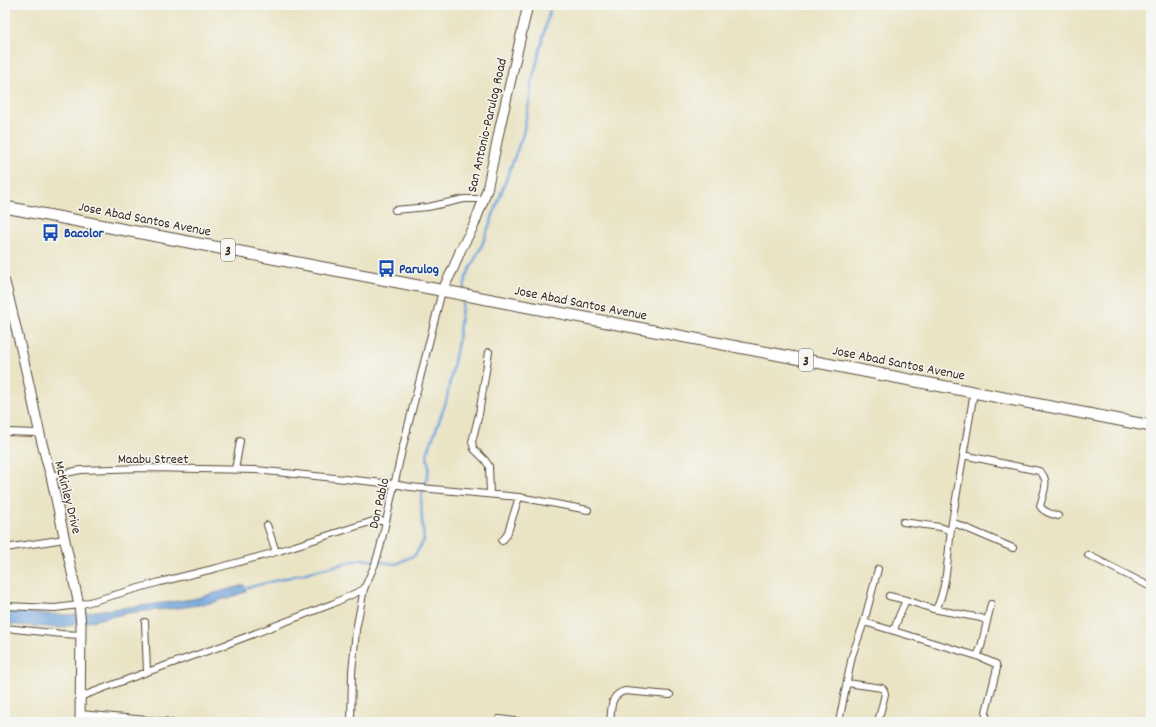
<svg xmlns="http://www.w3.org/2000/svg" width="1156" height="727" viewBox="0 0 1156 727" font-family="Dekko,sans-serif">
  <rect width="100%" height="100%" fill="#f6f6f2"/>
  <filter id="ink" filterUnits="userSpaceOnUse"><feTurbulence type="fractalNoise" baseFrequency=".025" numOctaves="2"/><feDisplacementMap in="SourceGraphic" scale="8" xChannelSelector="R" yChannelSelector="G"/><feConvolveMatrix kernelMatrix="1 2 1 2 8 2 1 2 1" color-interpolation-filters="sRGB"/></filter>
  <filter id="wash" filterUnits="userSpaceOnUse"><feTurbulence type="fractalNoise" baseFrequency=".012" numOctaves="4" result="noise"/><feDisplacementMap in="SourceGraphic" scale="16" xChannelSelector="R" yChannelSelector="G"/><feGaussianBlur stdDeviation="0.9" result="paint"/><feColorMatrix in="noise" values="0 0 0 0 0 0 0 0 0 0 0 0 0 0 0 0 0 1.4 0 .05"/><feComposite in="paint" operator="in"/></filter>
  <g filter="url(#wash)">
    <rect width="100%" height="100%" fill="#eae4c5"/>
    <!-- water -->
    <path fill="#6fa2da" stroke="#55667c" d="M244 585 246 592 212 603 178 608 145 611 128 613 59 628 5 624V611L44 614 72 615 103 610 148 605 193 599Z"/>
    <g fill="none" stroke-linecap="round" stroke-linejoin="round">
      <!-- stream -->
      <path stroke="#6fa2da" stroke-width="2.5" d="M464 291 466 277 482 245 523 134 530 98 531 86 551 5
        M242 589 362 559 396 564 415 555 424 540 422 520 421 499 429 469 427 454 446 402 458 342 463 298"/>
    </g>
  </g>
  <g filter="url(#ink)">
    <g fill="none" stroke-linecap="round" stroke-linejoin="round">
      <defs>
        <path id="street" d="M395 210 428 207 464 199H484
          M489 352 479 414 472 442 474 449 485 460 489 466 490 494
          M5 432 39 433
          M963 455 1039 471C1051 480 1043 493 1040 506 1043 512 1052 514 1058 516
          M235 470 240 441
          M51 476 81 470 144 468 256 470 394 484 410 487 519 497 588 510
          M903 522 940 527 951 531
          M952 522 1013 548
          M267 525 276 552
          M502 541 507 535 519 497
          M5 548 65 539
          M1088 555 1151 587
          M889 596 906 600 933 609 981 618 987 621
          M5 606 55 608 79 605 160 582 217 568 276 552 373 521H386
          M936 609C948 587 948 547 952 522 959 479 967 435 974 392
          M145 622 147 672
          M864 622 977 656 996 664 997 668 986 712V722
          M5 628 62 634 81 635
          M894 630 899 616 906 600
          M977 656 981 647 991 604
          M847 683 882 688 884 690 885 694 879 718
          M80 697 147 672 222 646 332 604 364 589
          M80 714 170 722
          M499 719 522 722
          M351 722 352 672 356 630 364 589 375 564 380 548 402 450 442 291
          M610 722C612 709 609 695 625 691L670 695
          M839 722 852 656 864 622 878 569"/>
        <path id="secondary" d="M5 282C14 319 23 356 31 393 37 421 42 448 51 476L79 605 81 625 80 722
          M442 291 453 269 461 249 474 225 487 190 500 127 528 5"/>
        <path id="highway" d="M5 207 1151 426"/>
      </defs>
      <!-- street casing -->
      <use href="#street" stroke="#554637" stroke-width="8"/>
      <!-- secondary casing -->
      <use href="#secondary" stroke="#554637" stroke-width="11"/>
      <!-- highway casing -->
      <use href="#highway" stroke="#554637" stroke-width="13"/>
      <!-- street -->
      <use href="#street" stroke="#fff" stroke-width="6"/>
      <!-- secondary -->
      <use href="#secondary" stroke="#fff" stroke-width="9"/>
      <!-- highway -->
      <use href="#highway" stroke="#fff" stroke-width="11"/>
    </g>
  </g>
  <!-- icons -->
  <defs>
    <symbol id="bus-bare" viewBox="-9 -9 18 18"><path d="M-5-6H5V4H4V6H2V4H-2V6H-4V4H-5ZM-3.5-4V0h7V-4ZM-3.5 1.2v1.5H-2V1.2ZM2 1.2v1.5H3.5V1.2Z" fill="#1a4fb4" stroke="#f6f6f2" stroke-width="2.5" paint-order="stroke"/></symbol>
  </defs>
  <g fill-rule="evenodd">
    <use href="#bus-bare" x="38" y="220" width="25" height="25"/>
    <use href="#bus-bare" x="374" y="256" width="25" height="25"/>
  </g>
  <g text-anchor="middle" stroke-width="3" stroke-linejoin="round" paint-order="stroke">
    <!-- shield labels -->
    <g fill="#f6f6f2" stroke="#73675e" stroke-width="1">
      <rect x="221" y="239" width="14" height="22" rx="3"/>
      <rect x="799" y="349" width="14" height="22" rx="3"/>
    </g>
    <g font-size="13" font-weight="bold" fill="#3b2a1e">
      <text x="228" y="255">3</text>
      <text x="806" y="365">3</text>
    </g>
    <!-- street labels -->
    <g font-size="14" fill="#3b2a1e" stroke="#f6f6f2">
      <text transform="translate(486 125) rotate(-77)" y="5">San Antonio-Parulog Road</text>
      <text transform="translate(145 218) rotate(11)" y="5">Jose Abad Santos Avenue</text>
      <text transform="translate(581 302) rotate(11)" y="5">Jose Abad Santos Avenue</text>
      <text transform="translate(899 362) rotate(11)" y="5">Jose Abad Santos Avenue</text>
      <text x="153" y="463">Maabu Street</text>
      <text transform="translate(69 497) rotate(76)" y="5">McKinley Drive</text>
      <text transform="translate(378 503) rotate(-77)" y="5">Don Pablo</text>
    </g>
    <!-- transit labels -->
    <g font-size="14" font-weight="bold" fill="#164399" stroke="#f6f6f2" text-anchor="start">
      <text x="64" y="237">Bacolor</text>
      <text x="399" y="273">Parulog</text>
    </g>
  </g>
  <!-- margin -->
  <rect width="1156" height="727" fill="none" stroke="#f6f6f2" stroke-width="20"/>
</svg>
